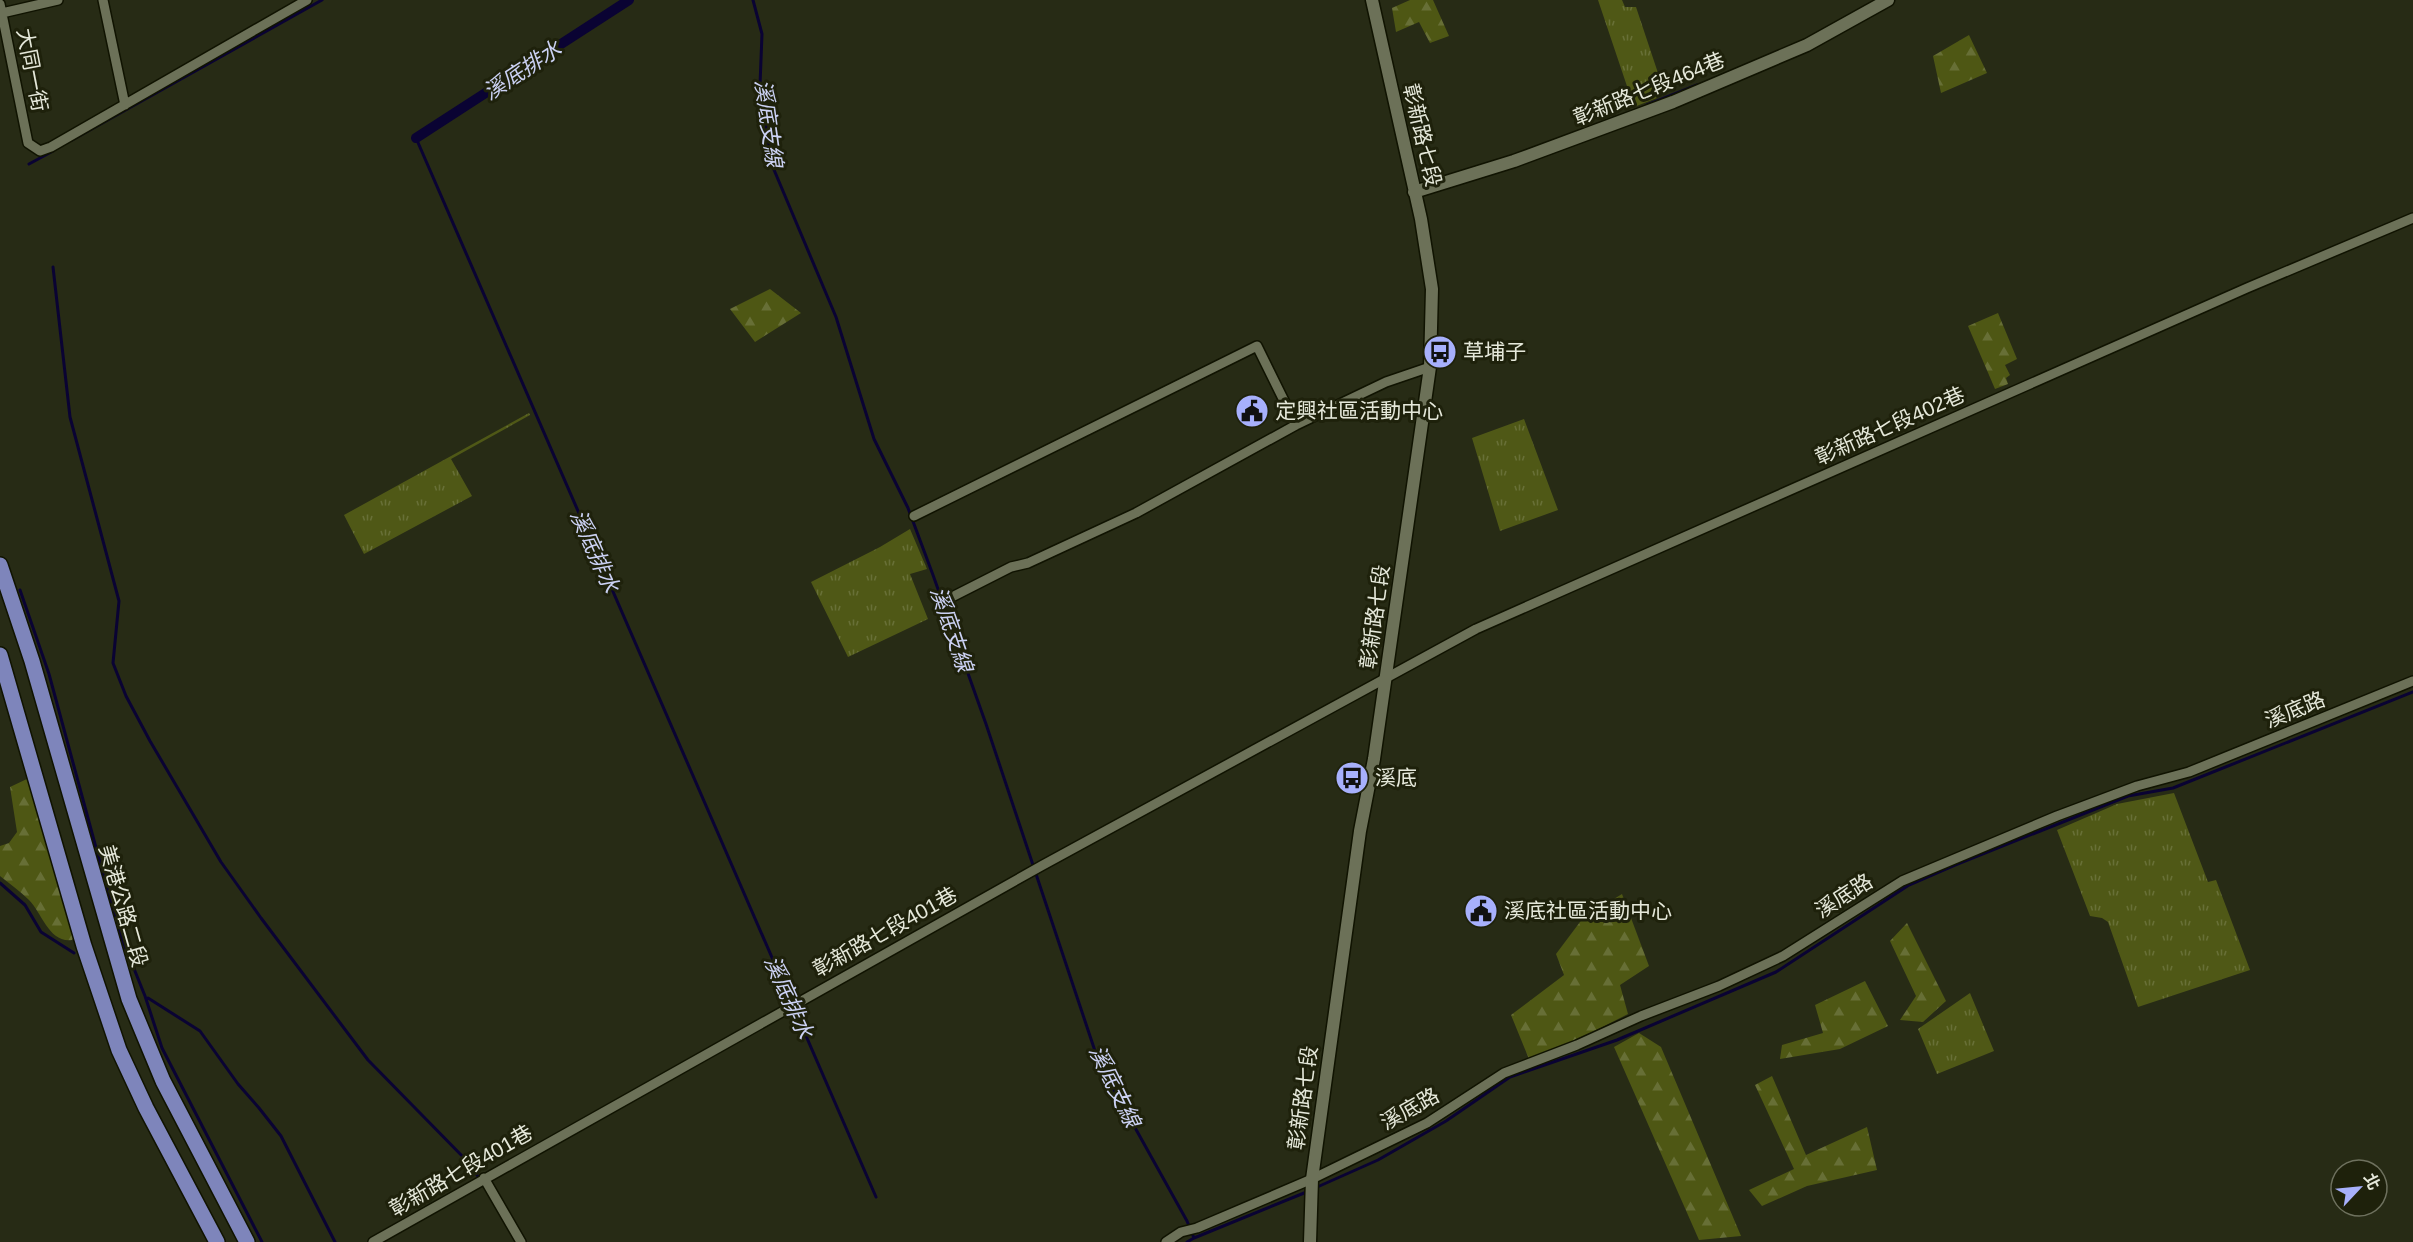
<svg xmlns="http://www.w3.org/2000/svg" width="2413" height="1242" viewBox="0 0 2413 1242" font-family="Helvetica,'Noto Sans TC',sans-serif">
  <defs>
    <pattern id="grass-tufts" width="24" height="20" patternUnits="userSpaceOnUse" patternTransform="scale(1.5)"><rect width="24" height="20" fill="#4f5816"/><path d="M3 7l-1-3M5 7V3M7 7l1-3M15 17l-1-3M17 17v-4M19 17l1-3" fill="none" stroke="#687037"/></pattern>
    <pattern id="forest-firs" width="22" height="20" patternUnits="userSpaceOnUse" patternTransform="scale(1.5)"><rect width="22" height="20" fill="#4e5714"/><path d="M5 1l3.5 6h-7zM16 11l3.5 6h-7z" fill="#676f36"/></pattern>
  </defs>
  <rect width="100%" height="100%" fill="#272b15"/>
  <!-- grass -->
  <path fill="url(#grass-tufts)" d="M1598 0H1622L1625 7H1636L1658 73 1650 79 1657 98 1634 107Z
    M529 413 530 415 451 459 472 496 364 554 344 515Z
    M1524 419 1558 510 1500 531 1472 438Z
    M910 529 927 569 910 574 928 619 848 657 811 582 880 547Z
    M2174 793 2208 882 2216 880 2250 970 2138 1007 2108 922 2102 918 2090 916 2057 830 2117 804Z
    M1970 993 1994 1051 1937 1074 1918 1029Z"/>
  <!-- forest -->
  <path fill="url(#forest-firs)" d="M1410 0H1433L1449 36 1430 43 1419 22 1396 32 1392 8Z
    M1969 35 1987 73 1941 93 1933 56Z
    M770 289 801 313 755 342 730 309Z
    M1998 313 2017 359 2005 365 2010 375 2006 378 2008 384 1995 389 1968 326Z
    M29 778 75 936 72 940C49 943 42 913 29 900 21 892 10 884 0 876V846L9 843 17 832 10 787Z
    M1622 894 1649 966 1620 985 1628 1014 1547 1055 1529 1059 1511 1015 1564 975 1556 954 1583 918Z
    M1907 923 1946 1001 1923 1022 1900 1020 1916 996 1890 941Z
    M1865 981 1888 1026 1840 1049 1780 1059 1782 1045 1823 1033 1815 1005Z
    M1639 1033 1661 1047 1741 1236 1699 1240 1614 1047Z
    M1772 1076 1806 1155 1867 1127 1877 1170 1807 1186 1762 1206 1749 1190 1794 1169 1755 1085Z"/>
  <g fill="none" stroke-linecap="round" stroke-linejoin="round">
    <!-- stream -->
    <path stroke="#0a0333" stroke-width="3" d="M753 0 762 34 760 85 772 165 836 317 874 439 908 508 933 575 986 724 1099 1063 1187 1221 1194 1238 1187 1242
      M1647 105 1697 85
      M416 138 876 1197
      M72 140 322 0
      M29 164 53 151
      M53 267 70 417 119 601 113 663 126 696 150 741 221 862 261 918 368 1060 469 1163 481 1181
      M20 590 49 674 118 929 145 996 162 1048 262 1242
      M0 883 25 905 41 932 74 953
      M148 998 200 1031 238 1084 259 1108 281 1136 335 1242
      M1315 1188 1378 1160 1446 1121 1510 1077 1617 1040 1776 972 1909 885 1955 865 2128 796 2173 788 2413 692
      M1194 1238 1309 1191"/>
    <!-- canal -->
    <path stroke="#0a0333" stroke-width="10" d="M416 138 629 0"/>
    <defs>
      <path id="minor" d="M103 0 125 105
        M0 4 28 143 40 151 51 147 307 0
        M2 13 58 0
        M914 516 1257 346 1296 425
        M948 599 1011 567 1028 563 1136 513 1296 425 1386 382 1430 367
        M484 1178 521 1242
        M373 1242 1043 865 1476 629 2247 288 2413 218
        M1166 1242 1181 1232 1197 1228 1312 1179 1427 1123 1504 1073 1577 1045 1641 1016 1719 986 1783 956 1902 881 2057 816 2137 786 2189 772 2413 681"/>
      <path id="tertiary" d="M1414 192 1514 161 1673 102 1807 45 1888 0
        M1310 1242 1312 1179 1360 831 1374 759 1430 367 1432 289 1421 219 1372 0"/>
      <path id="primary" d="M0 565 32 661 129 999 163 1081 247 1242
        M0 655 84 946 119 1050 146 1108 217 1242"/>
    </defs>
    <!-- minor casing -->
    <use href="#minor" stroke="#101301" stroke-width="12"/>
    <!-- tertiary casing -->
    <use href="#tertiary" stroke="#101301" stroke-width="15"/>
    <!-- primary casing -->
    <use href="#primary" stroke="#101301" stroke-width="18"/>
    <!-- minor -->
    <use href="#minor" stroke="#6c7158" stroke-width="9"/>
    <!-- tertiary -->
    <use href="#tertiary" stroke="#6c7158" stroke-width="12"/>
    <!-- primary -->
    <use href="#primary" stroke="#7e85bb" stroke-width="15"/>
  </g>
  <!-- icons -->
  <defs>
    <symbol id="bus-disc" viewBox="-11 -11 22 22"><circle r="9.5" fill="#a7b0fc" stroke="#1e210b"/><path d="M-5-6H5V4H4V6H2V4H-2V6H-4V4H-5ZM-3.5-4V0h7V-4ZM-3.5 1.2v1.5H-2V1.2ZM2 1.2v1.5H3.5V1.2Z" fill="#111"/></symbol>
    <symbol id="civic-disc" viewBox="-11 -11 22 22"><circle r="9.5" fill="#a7b0fc" stroke="#1e210b"/><path d="M-.6-6.5H3V-4.5H.6V-3L4-1V1h2V6H-6V1h2V-1L-.6-3ZM-1.2 2.5V6h2.4V2.5Z" fill="#111"/></symbol>
  </defs>
  <g fill-rule="evenodd">
    <use href="#bus-disc" x="1421" y="333" width="38" height="38"/>
    <use href="#civic-disc" x="1233" y="392" width="38" height="38"/>
    <use href="#bus-disc" x="1333" y="759" width="38" height="38"/>
    <use href="#civic-disc" x="1462" y="892" width="38" height="38"/>
  </g>
  <g text-anchor="middle" stroke-width="6" stroke-linejoin="round" paint-order="stroke">
    <!-- street labels -->
    <g font-size="21" fill="#e5e8da" stroke="#1e210b">
      <text transform="translate(32 70) rotate(79)" y="7">大同一街</text>
      <text transform="translate(1649 89) rotate(-22)" y="7">彰新路七段464巷</text>
      <text transform="translate(1422 135) rotate(77)" y="7">彰新路七段</text>
      <text transform="translate(1890 426) rotate(-24)" y="7">彰新路七段402巷</text>
      <text transform="translate(1375 617) rotate(-82)" y="7">彰新路七段</text>
      <text transform="translate(2295 710) rotate(-22)" y="7">溪底路</text>
      <text transform="translate(1844 896) rotate(-32)" y="7">溪底路</text>
      <text transform="translate(123 906) rotate(74)" y="7">美港公路二段</text>
      <text transform="translate(885 932) rotate(-29)" y="7">彰新路七段401巷</text>
      <text transform="translate(1303 1098) rotate(-82)" y="7">彰新路七段</text>
      <text transform="translate(1410 1109) rotate(-29)" y="7">溪底路</text>
      <text transform="translate(461 1171) rotate(-30)" y="7">彰新路七段401巷</text>
    </g>
    <!-- poi labels -->
    <g font-size="21" fill="#e5e8da" stroke="#1e210b" text-anchor="start">
      <text x="1463" y="359">草埔子</text>
      <text x="1275" y="418">定興社區活動中心</text>
      <text x="1375" y="785">溪底</text>
      <text x="1504" y="918">溪底社區活動中心</text>
    </g>
    <!-- water labels -->
    <g font-size="22" font-style="italic" fill="#cbd1f3" stroke="#1e210b">
      <text transform="translate(522 70) rotate(-33)" y="8">溪底排水</text>
      <text transform="translate(769 123) rotate(82)" y="8">溪底支線</text>
      <text transform="translate(595 551) rotate(66)" y="8">溪底排水</text>
      <text transform="translate(952 629) rotate(71)" y="8">溪底支線</text>
      <text transform="translate(789 997) rotate(66)" y="8">溪底排水</text>
      <text transform="translate(1115 1086) rotate(64)" y="8">溪底支線</text>
    </g>
  </g>
  <!-- north arrow -->
  <g transform="translate(2359 1188) rotate(64)"><circle r="28" fill="#1e210b" stroke="#6e715e" stroke-width="1.5"/>
  <path d="M0-4.5L10 22L0 15L-10 22Z" fill="#a7b0fc"/>
  <text y="-9" font-size="16" font-weight="bold" text-anchor="middle" fill="#e5e8da">北</text>
  </g>
</svg>
